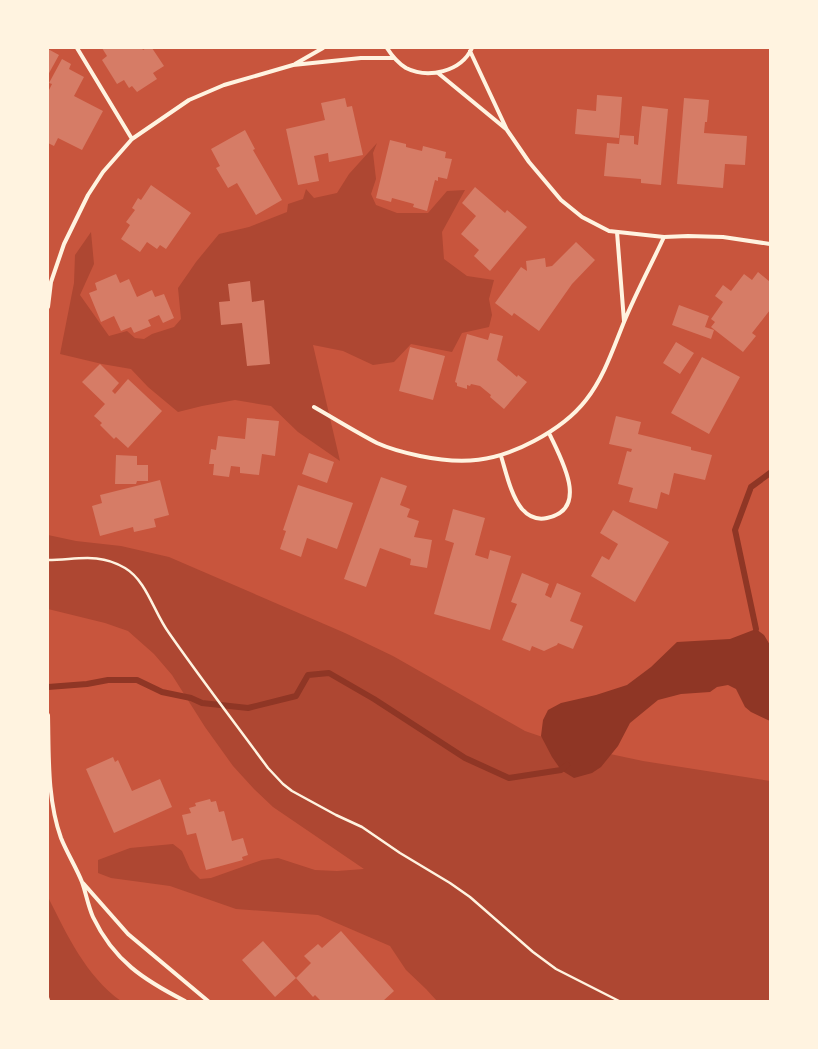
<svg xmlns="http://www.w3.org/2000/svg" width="818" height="1049" viewBox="0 0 818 1049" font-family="Helvetica,sans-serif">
  <rect width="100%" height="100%" fill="#c8553d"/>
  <!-- green -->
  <path fill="#ae4732" d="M377 143 373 153 376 179 371 194 376 205 397 213H428L447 191 465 190 442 232 444 259 467 276 494 280 489 299 492 315 489 327 462 333 452 352 411 344 394 362 373 365 343 351 313 345 340 461 298 432 271 406 235 400 202 406 178 412 148 387 131 369 102 364 60 354 74 283 75 255 91 232 94 264 80 295 109 336 127 331 135 338 144 339 152 334 174 327 181 319 178 288 196 262 219 234 249 227 287 212 288 204 303 199 306 189 314 198 337 193 349 174Z
    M48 535 76 541 121 546 169 557 345 633 393 656 525 731 563 744 643 761 770 781V1001H437L426 989 406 970 390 946 318 915 236 909 170 886 111 878 98 873V860L130 848 173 844 182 851 190 869 200 879 211 878 262 860 278 858 315 870 337 871 364 869 273 807 254 789 233 766 205 727 172 675 154 654 128 631 105 623 48 609Z
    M48 897C67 935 86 976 121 1001H48Z"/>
  <!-- water -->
  <path fill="#8f3625" d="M756 629 764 635 770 645V721L751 712 745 707 736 689 728 685 717 687 710 692 681 694 658 700 630 723 618 746 601 767 592 773 574 778 561 770 552 757 541 736 543 720 548 710 561 703 596 695 627 685 651 667 677 642 730 639Z"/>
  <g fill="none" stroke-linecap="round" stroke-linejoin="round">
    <!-- stream -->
    <path stroke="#8f3625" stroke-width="6" d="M756 629 735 530 751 487 770 473
      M48 687 87 684 108 680H137L162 692 191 698 202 703 248 708 296 696 308 675 329 673 374 699 465 758 509 778 561 770 567 765"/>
  </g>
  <!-- building -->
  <path fill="#d67c66" d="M102 48H142L143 50 146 48H152L164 66 153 73 157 79 137 92 132 86 129 88 124 80 117 84 102 60 107 56Z
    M48 49 59 55 48 75Z
    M62 59 71 64 69 69 84 77 74 96 103 111 82 150 58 138 54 146 48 143V92L52 84 49 83Z
    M597 95 622 97 619 138 575 134 577 109 596 111Z
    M345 98 347 107 352 106 363 155 329 162 328 153 314 156 319 181 298 185 286 129 325 120 321 103Z
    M684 98 709 100 707 122H705L704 133 747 136 745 165 725 164 723 188 677 184Z
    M642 106 668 109 661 185 641 183V179L604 176 607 143 619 144 620 135 634 136V144L638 145Z
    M245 130 255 149 253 150 282 200 256 215 237 183 228 188 216 168 220 166 211 149Z
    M390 140 406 144V147L422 151 423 146 446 152 445 158 452 159 447 179 438 177V181L435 180 427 211 413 207 414 204 392 198 391 202 376 198Z
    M151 185 191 213 166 249 160 245 157 249 147 242 140 252 121 239 130 225 126 222 135 210 132 208 138 198 141 200Z
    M475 187 505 213 507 210 527 227 490 271 474 256 479 250 461 234 476 216 462 203Z
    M576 242 595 260 572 284 539 331 514 313 512 316 495 303 521 267 527 271 526 261 545 258 546 267 552 266Z
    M758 272 770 282V310L752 333 756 336 743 352 711 327 715 322 711 319 723 302 715 296 723 285 731 291 744 274 752 280Z
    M116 274 120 283 129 279 137 297 152 290 155 297 164 294 174 318 163 323 159 315 148 320 151 326 134 333 131 327 121 331 114 316 101 322 89 293 97 290 95 283Z
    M250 281 252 302 264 300 270 364 247 366 242 323 221 325 219 302 230 301 228 284Z
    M679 305 709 316 705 327 714 330 711 339 672 325Z
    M490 333 503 336 497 360 517 377 518 375 527 382 504 409 490 397 491 395 480 386 471 384 470 386 467 385V389L457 386V383L455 382 467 334 488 340Z
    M676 342 694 353 680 374 663 363Z
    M410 347 445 356 433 400 399 391Z
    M702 357 740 377 709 434 671 413Z
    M100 364 119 383 112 391 115 394 128 379 162 411 128 448 116 437 114 439 100 425 102 423 94 416 105 404 82 382Z
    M616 416 641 422 638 434 691 447V450L712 455 705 480 674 473 669 495 661 492 657 509 629 502 633 488 618 484 627 451 631 452 632 449 609 444Z
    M247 418 279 421 275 456 262 454 259 475 240 473V467L231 466 229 477 213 475 214 464H209L211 449 216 450 218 436 245 439Z
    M309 453 334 462 327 483 302 474Z
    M116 455 137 456V465H148V481H137L136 484H115Z
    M381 477 407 486 400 505 410 509 407 517 419 521 414 537 432 540 427 568 410 565 411 559 380 548 366 587 344 579Z
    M160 480 169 515 154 519 156 527 134 532 133 527 100 536 92 506 102 503 100 495Z
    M298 485 353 503 337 549 307 538 301 557 280 549 286 531 283 530Z
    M453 509 485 518 475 555 488 559 490 550 511 556 490 630 434 614 454 543 445 540Z
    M613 510 669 542 635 602 591 576 602 556 609 560 618 544 600 533Z
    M522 573 549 584 545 595 551 598 557 583 581 593 570 621 583 626 573 649 558 643 557 645 544 651 532 646 530 651 502 640 517 604 511 602Z
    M113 757 115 762 118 760 132 791 160 779 172 807 114 833 86 769Z
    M210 799 211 802 216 801 219 812 224 811 232 841 243 838 248 855 242 857 243 860 206 870 196 833 187 835 182 815 191 813 189 808 196 806 195 803Z
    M341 931 394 991 383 1001H321L315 995 313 997 296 978 311 963 304 956 318 944 322 948Z
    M263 941 296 978 275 997 242 960Z"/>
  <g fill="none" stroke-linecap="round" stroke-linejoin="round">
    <!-- path -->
    <path stroke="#fff3e0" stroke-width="2.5" d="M48 560C76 560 98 552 125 568 147 581 154 613 169 633 201 679 235 723 268 768L283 784 292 791 336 815 362 827 400 853 450 883 470 897 533 952 556 969 619 1001
      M48 998 49 1001"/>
    <!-- minor -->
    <path stroke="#fff3e0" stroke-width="4" d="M77 48 132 139
      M387 48C392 56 398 63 406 68 428 79 461 72 472 48
      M470 51 507 130 529 162 561 200 582 217 609 231 664 237 688 236 723 237 770 244
      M295 64 323 48
      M438 73 506 129
      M617 232 624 321
      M48 307 51 282 64 244 88 195 103 172 132 139 189 100 224 85 293 65 361 58H393
      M314 407C335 419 356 432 377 443 390 449 406 453 420 456 463 465 495 462 534 441 553 431 572 418 586 400 604 377 613 349 624 322 636 293 651 265 664 237
      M501 456C506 472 511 496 522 509 529 517 538 520 547 518 591 509 560 457 549 433
      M48 715C49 755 47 799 61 838 67 853 76 867 82 882 86 893 88 906 93 917 114 961 144 980 185 1001
      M83 883 128 934 208 1001"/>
  </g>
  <!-- border -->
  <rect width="818" height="1049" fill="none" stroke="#fff3e0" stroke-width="98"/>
</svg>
